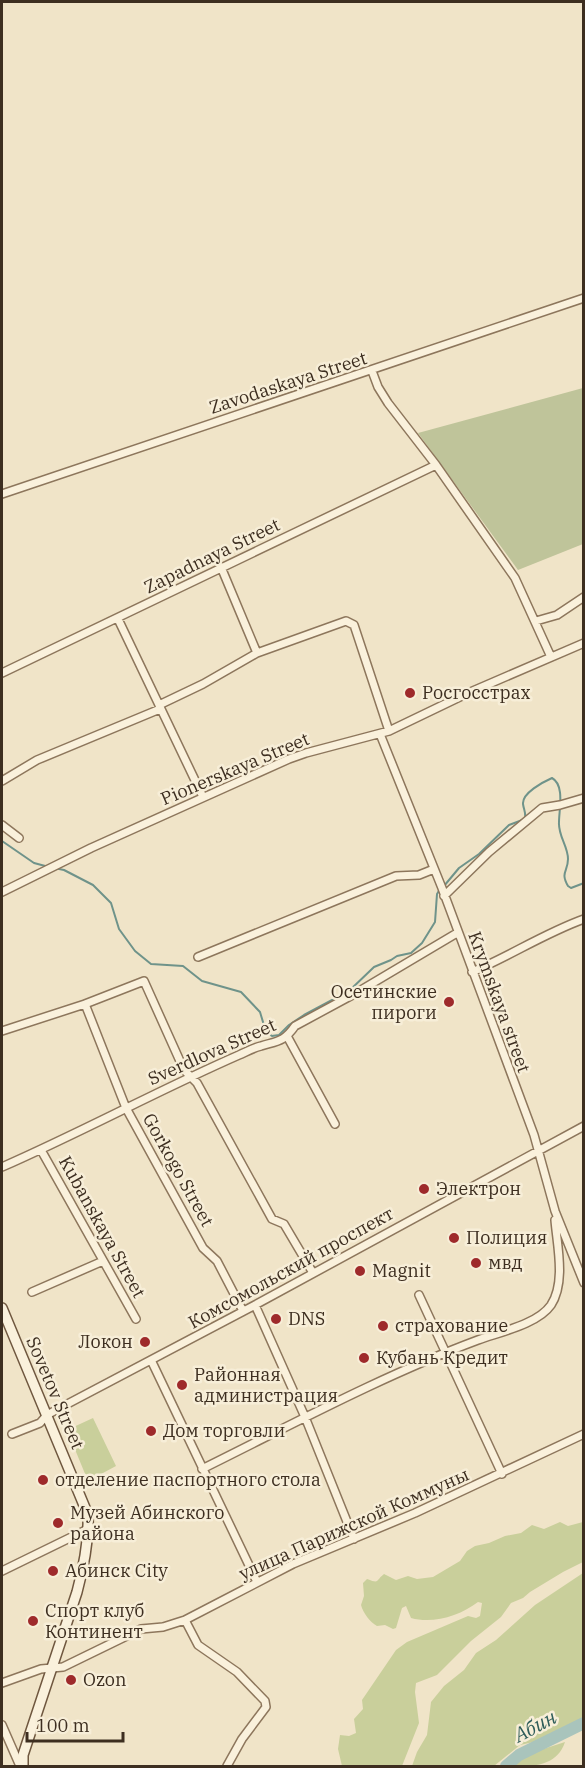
<svg xmlns="http://www.w3.org/2000/svg" width="585" height="1768" viewBox="0 0 585 1768" font-family="'IBM Plex Serif',serif">
  <rect width="100%" height="100%" fill="#f0e4c8"/>
  <!-- green -->
  <path fill="#c9cf9b" d="M93 1418 116 1466 88 1481 67 1430Z
    M560 1522 568 1526 583 1522V1562L563 1572 530 1592 523 1598 511 1603 501 1617 471 1641 437 1675 416 1683 415 1692 419 1723 402 1766H342L338 1749 340 1735 349 1736 356 1733 354 1719 363 1709 362 1700 396 1650 407 1642 468 1616 476 1618 480 1616 482 1603 478 1602C460 1616 433 1624 411 1618L406 1606 402 1608 396 1628 393 1629 385 1625 377 1626C370 1622 363 1613 361 1605L364 1596 363 1583 367 1579C380 1584 375 1581 384 1574L396 1580 408 1576 417 1579 433 1577 460 1561 467 1551 475 1546 489 1543 505 1536 521 1533 532 1525 544 1529Z
    M583 1573V1719L552 1738 520 1745 494 1766H412L417 1752 427 1735 431 1702 444 1686 464 1670 476 1653 496 1640 535 1605Z
    M565 1742C557 1766 533 1767 512 1766L534 1752Z"/>
  <!-- cemetery -->
  <path fill="#bfc49a" d="M583 388V544L518 570 418 433Z"/>
  <g fill="none" stroke-linecap="round" stroke-linejoin="round">
    <!-- stream -->
    <path stroke="#6f938a" stroke-width="2" d="M2 841 34 863 49 867
      M54 868 64 870 93 885 111 903 119 929 135 951 151 964 183 966 202 981 241 992 260 1012 266 1032 272 1036 279 1035 289 1025 304 1015 349 991 374 967 391 960 397 956 411 953 422 943 435 922 437 894 440 889
      M444 886 459 868 479 854 509 825 525 819C526 812 524 811 523 804 522 793 543 782 552 778 565 785 559 810 559 822 558 836 568 846 568 859 568 872 560 872 568 886L571 888 584 883"/>
    <!-- river -->
    <path stroke="#a9c4bc" stroke-width="12" d="M506 1766 519 1755 584 1723"/>
    <defs>
      <path id="street" d="M372 371 378 387 388 403 436 465 515 578 551 657
        M2 494 584 298
        M221 567 257 653
        M118 619 203 797
        M536 621 557 615 584 597
        M2 673 436 465
        M159 705 203 684 257 653 346 621 354 625 389 731
        M380 734 442 888 534 1135 555 1211 584 1283
        M2 781 37 760 160 709
        M2 825 19 838
        M2 892 91 848 289 759 306 753 389 731 468 693 584 643
        M444 896 489 852 542 808 560 805 584 798
        M198 957 396 876 419 875 434 869
        M472 972C510 956 545 933 584 919
        M85 1004 126 1108 203 1248 217 1261 243 1311
        M2 1031 85 1004 144 981 184 1070 197 1083 272 1219 284 1224 313 1273
        M287 1036 335 1124
        M41 1150 136 1319
        M2 1167C82 1132 159 1090 239 1055 246 1052 253 1048 261 1046 277 1041 284 1042 295 1026L356 993 457 933
        M32 1292 103 1261
        M419 1295 502 1474
        M255 1305 305 1417 354 1539
        M151 1360 257 1582
        M12 1434 40 1423 47 1415 56 1410 255 1305 584 1126
        M202 1469C293 1424 384 1375 478 1340 500 1332 538 1324 551 1305 566 1282 557 1245 555 1220
        M2 1571 88 1529
        M185 1620 198 1645 237 1672 265 1701 266 1707 242 1739 227 1766
        M2 1683 41 1669 63 1667 141 1629 163 1627 185 1620 293 1564 415 1513 584 1434
        M2 1725 20 1766"/>
      <path id="secondary" d="M2 1308 88 1515C89 1542 84 1566 77 1592L23 1755V1766"/>
    </defs>
    <!-- street casing -->
    <use href="#street" stroke="#8d765c" stroke-width="10"/>
    <!-- secondary casing -->
    <use href="#secondary" stroke="#6f573f" stroke-width="12"/>
    <!-- street -->
    <use href="#street" stroke="#faf1dc" stroke-width="7"/>
    <!-- secondary -->
    <use href="#secondary" stroke="#faf1dc" stroke-width="9"/>
  </g>
  <!-- markers -->
  <g fill="#9e2a2b" stroke="#f7eed8" stroke-width="2">
    <circle cx="410" cy="693" r="6"/>
    <circle cx="449" cy="1002" r="6"/>
    <circle cx="424" cy="1189" r="6"/>
    <circle cx="454" cy="1238" r="6"/>
    <circle cx="476" cy="1263" r="6"/>
    <circle cx="360" cy="1271" r="6"/>
    <circle cx="276" cy="1319" r="6"/>
    <circle cx="383" cy="1326" r="6"/>
    <circle cx="145" cy="1342" r="6"/>
    <circle cx="364" cy="1358" r="6"/>
    <circle cx="182" cy="1385" r="6"/>
    <circle cx="151" cy="1431" r="6"/>
    <circle cx="43" cy="1480" r="6"/>
    <circle cx="58" cy="1523" r="6"/>
    <circle cx="53" cy="1571" r="6"/>
    <circle cx="33" cy="1621" r="6"/>
    <circle cx="71" cy="1680" r="6"/>
  </g>
  <g text-anchor="middle" stroke-width="5" stroke-linejoin="round" paint-order="stroke">
    <!-- street labels -->
    <g font-size="18" fill="#3d2e20" stroke="#f7eed8">
      <text transform="translate(288 383) rotate(-18)" y="6">Zavodaskaya Street</text>
      <text transform="translate(212 556) rotate(-26)" y="6">Zapadnaya Street</text>
      <text transform="translate(235 769) rotate(-23)" y="6">Pionerskaya Street</text>
      <text transform="translate(499 1002) rotate(70)" y="6">Krymskaya street</text>
      <text transform="translate(212 1052) rotate(-24)" y="6">Sverdlova Street</text>
      <text transform="translate(178 1170) rotate(61)" y="6">Gorkogo Street</text>
      <text transform="translate(102 1227) rotate(61)" y="6">Kubanskaya Street</text>
      <text transform="translate(291 1268) rotate(-29)" y="6">Комсомольский проспект</text>
      <text transform="translate(55 1393) rotate(67)" y="6">Sovetov Street</text>
      <text transform="translate(354 1524) rotate(-24)" y="6">улица Парижской Коммуны</text>
    </g>
    <!-- poi labels -->
    <g font-size="18" fill="#3d2e20" stroke="#f7eed8" text-anchor="start">
      <text x="422" y="699">Росгосстрах</text>
      <text x="437" y="998" text-anchor="end">Осетинские<tspan x="437" dy="21">пироги</tspan></text>
      <text x="436" y="1195">Электрон</text>
      <text x="466" y="1244">Полиция</text>
      <text x="488" y="1269">мвд</text>
      <text x="372" y="1277">Magnit</text>
      <text x="288" y="1325">DNS</text>
      <text x="395" y="1332">страхование</text>
      <text x="133" y="1348" text-anchor="end">Локон</text>
      <text x="376" y="1364">Кубань Кредит</text>
      <text x="194" y="1381">Районная<tspan x="194" dy="21">администрация</tspan></text>
      <text x="163" y="1437">Дом торговли</text>
      <text x="55" y="1486">отделение паспортного стола</text>
      <text x="70" y="1519">Музей Абинского<tspan x="70" dy="21">района</tspan></text>
      <text x="65" y="1577">Абинск City</text>
      <text x="45" y="1617">Спорт клуб<tspan x="45" dy="21">Континент</tspan></text>
      <text x="83" y="1686">Ozon</text>
    </g>
    <!-- water labels -->
    <g font-size="20" font-style="italic" fill="#2f5d5a" stroke="#f7eed8">
      <text transform="translate(535 1726) rotate(-28)" y="7">Абин</text>
    </g>
  </g>
  <!-- border -->
  <rect width="585" height="1768" fill="none" stroke="#3d2e20" stroke-width="6"/>
  <!-- scale -->
  <path d="M27 1732v9h96v-9" fill="none" stroke="#3d2e20" stroke-width="3"/>
  <text x="36" y="1732" font-size="18" fill="#3d2e20" stroke="#f7eed8" stroke-width="4.5" paint-order="stroke">100 m</text>
</svg>
